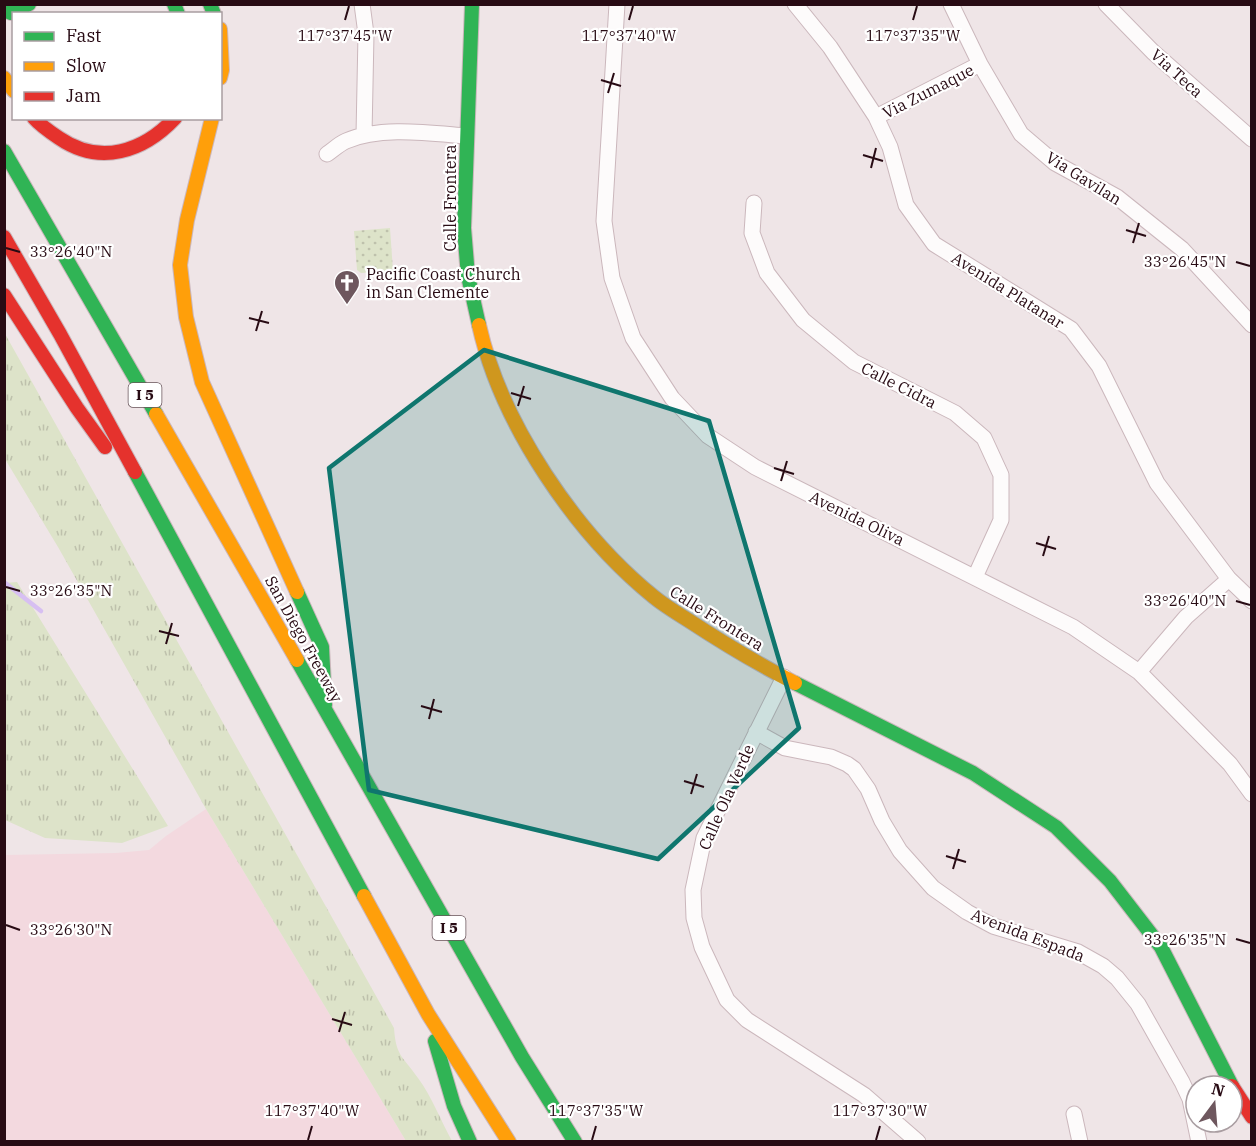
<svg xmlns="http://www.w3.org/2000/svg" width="1256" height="1146" viewBox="0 0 1256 1146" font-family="'IBM Plex Serif',serif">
  <defs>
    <pattern id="grass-tufts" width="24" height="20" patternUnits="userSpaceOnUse" patternTransform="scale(1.5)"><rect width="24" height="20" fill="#dde3c9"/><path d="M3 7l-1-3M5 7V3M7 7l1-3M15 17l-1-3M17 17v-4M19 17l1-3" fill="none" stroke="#bec1ac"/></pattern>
    <pattern id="park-dots" width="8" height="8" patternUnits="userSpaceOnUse" patternTransform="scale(1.5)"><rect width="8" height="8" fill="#dde3c9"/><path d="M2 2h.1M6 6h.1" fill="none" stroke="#bec1ac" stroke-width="1.8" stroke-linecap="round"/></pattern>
  </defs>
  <rect width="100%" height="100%" fill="#efe5e7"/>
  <!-- built -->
  <path fill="#f3d9df" d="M206 809 406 1141H5V855L116 853 149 850 166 836Z"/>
  <!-- grass -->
  <path fill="url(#grass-tufts)" d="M4 332 394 1028C396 1057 403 1056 418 1078 432 1097 441 1121 452 1141H406L206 809 58 547 5 459Z
    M17 582 168 826 122 843 45 838 5 820V583Z"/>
  <!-- park -->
  <path fill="url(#park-dots)" d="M390 228 393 271 361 273 357 270 354 231Z"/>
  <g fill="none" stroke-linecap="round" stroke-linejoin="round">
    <!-- stream -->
    <path stroke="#d7bff2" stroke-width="4.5" d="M4 582 41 611"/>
    <defs>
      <path id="street" d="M362 4 366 34 364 135
        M617 4 604 221 612 278 633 338 672 398 708 436 755 467 1073 627 1139 672 1230 764 1252 794
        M795 4 830 47 876 117 890 147 906 205 934 244 1071 329 1099 366 1157 483 1229 579 1252 601
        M951 4 980 64 1021 134 1055 163 1117 197 1182 249 1252 325
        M1106 4 1153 52 1252 139
        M876 117 980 64
        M327 154C333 150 339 144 346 141 380 126 429 133 466 136
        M754 203 752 233 767 273 803 320 854 362 955 413 984 438 1001 475V520L975 577
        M1139 672 1186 617 1229 579
        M784 677 704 838 693 890 694 918 702 947 727 1000 747 1020 864 1095 918 1142
        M756 732 785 748 831 757 847 764 854 769 868 789 882 821 900 851 933 888 967 912 993 926 1078 952 1103 966 1117 978 1138 1004 1182 1082 1190 1099 1199 1142
        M1074 1114 1080 1142"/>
      <path id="fast" d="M174 4 178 14
        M210 4 214 14
        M472 4 464 228 468 276 479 325
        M4 10 11 13 29 4
        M4 151 156 414
        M135 472 364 896
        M297 592 322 647 325 705
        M297 660 522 1057 575 1142
        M795 683 973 773 1056 827 1110 881 1161 947 1232 1086
        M435 1041 454 1106 470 1142"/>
      <path id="slow" d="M220 29 222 70 220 78
        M4 78 14 91
        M212 118 187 220 180 265 186 317 202 382 297 592
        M479 325C501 424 576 534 654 597 665 606 677 613 688 620 723 643 758 664 795 683
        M156 414 297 660
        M364 896 428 1014 509 1142"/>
      <path id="jam" d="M34 118C41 126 50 132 59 138 100 166 143 152 175 118
        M4 237 60 334 135 472
        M4 295 77 408 105 447
        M1232 1086 1252 1117"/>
    </defs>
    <!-- street casing -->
    <use href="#street" stroke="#cbb7bc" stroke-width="17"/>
    <!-- fast casing -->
    <use href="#fast" stroke="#cbb7bc" stroke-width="16"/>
    <!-- slow casing -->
    <use href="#slow" stroke="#cbb7bc" stroke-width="16"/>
    <!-- jam casing -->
    <use href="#jam" stroke="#cbb7bc" stroke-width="16"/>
    <!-- street -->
    <use href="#street" stroke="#fdfbfb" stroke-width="15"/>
    <!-- fast -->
    <use href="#fast" stroke="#30b455" stroke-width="14"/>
    <!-- slow -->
    <use href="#slow" stroke="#ff9f0a" stroke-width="14"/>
    <!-- jam -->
    <use href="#jam" stroke="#e5322d" stroke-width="14"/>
  </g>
  <!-- marked area -->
  <path fill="#0f766e" fill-opacity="0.2" stroke="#0f766e" stroke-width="4.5" stroke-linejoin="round" d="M484 350 709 421 799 728 658 859 369 790 329 468Z"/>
  <!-- ticks -->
  <path fill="none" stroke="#280b14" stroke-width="2" d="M345 20 349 6M629 20 633 6M913 20 917 6M601 80 621 86M608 93 614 73M863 155 883 161M871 168 876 148M1126 230 1146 236M1133 243 1139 223M6 248 20 252M1236 262 1250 266M249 318 269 323M256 331 262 311M511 393 531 399M518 406 524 386M774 468 794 474M781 481 787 461M1036 543 1056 549M1043 556 1049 536M6 587 20 591M1236 601 1250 605M159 631 179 636M166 644 172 623M421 706 442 712M429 719 434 699M684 781 704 787M691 794 697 774M946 856 966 862M953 869 959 849M6 925 20 930M1236 939 1250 943M332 1019 352 1025M339 1032 345 1012M308 1140 312 1126M592 1140 596 1126M876 1140 880 1126"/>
  <!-- icons -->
  <defs>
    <symbol id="church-pin" viewBox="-11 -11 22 30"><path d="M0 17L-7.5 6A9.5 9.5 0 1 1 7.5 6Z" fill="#6e575e" stroke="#fff"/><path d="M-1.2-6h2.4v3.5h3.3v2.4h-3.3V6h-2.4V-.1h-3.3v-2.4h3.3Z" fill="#fff"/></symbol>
  </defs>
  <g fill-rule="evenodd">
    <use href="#church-pin" x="332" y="268" width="30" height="40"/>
  </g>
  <g text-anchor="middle" stroke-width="4.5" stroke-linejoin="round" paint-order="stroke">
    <!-- shield labels -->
    <g fill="#fff" stroke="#68545a" stroke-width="1.5">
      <rect x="128.5" y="383" width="33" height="24" rx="4.5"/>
      <rect x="432.5" y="916" width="33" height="24" rx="4.5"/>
    </g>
    <g font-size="15" font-weight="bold" fill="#280b14">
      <text x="145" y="400">I 5</text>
      <text x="449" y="933">I 5</text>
    </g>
    <!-- street labels -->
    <g font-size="16" fill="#280b14" stroke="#fff">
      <text transform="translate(1177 73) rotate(42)" y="6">Via Teca</text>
      <text transform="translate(928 91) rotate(-27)" y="6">Via Zumaque</text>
      <text transform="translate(1084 178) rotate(32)" y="6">Via Gavilan</text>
      <text transform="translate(450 198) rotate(-90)" y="6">Calle Frontera</text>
      <text transform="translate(1008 290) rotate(32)" y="6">Avenida Platanar</text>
      <text transform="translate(899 385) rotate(27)" y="6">Calle Cidra</text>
      <text transform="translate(857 518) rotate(26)" y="6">Avenida Oliva</text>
      <text transform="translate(717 618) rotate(32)" y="6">Calle Frontera</text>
      <text transform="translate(304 639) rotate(61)" y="6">San Diego Freeway</text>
      <text transform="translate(726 797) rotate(-66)" y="6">Calle Ola Verde</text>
      <text transform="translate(1028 935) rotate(21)" y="6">Avenida Espada</text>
    </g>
    <!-- poi labels -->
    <g font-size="16" fill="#280b14" stroke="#fff" text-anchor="start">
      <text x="366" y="280">Pacific Coast Church<tspan x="366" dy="18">in San Clemente</tspan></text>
    </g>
  </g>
  <g font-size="15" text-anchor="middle" fill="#280b14" stroke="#fff" stroke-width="4.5" stroke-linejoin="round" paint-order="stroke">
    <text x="345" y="41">117°37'45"W</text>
    <text x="629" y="41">117°37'40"W</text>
    <text x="913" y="41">117°37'35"W</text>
    <text x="71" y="257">33°26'40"N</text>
    <text x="1185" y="267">33°26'45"N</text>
    <text x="71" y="596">33°26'35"N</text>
    <text x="1185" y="606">33°26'40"N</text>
    <text x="71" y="935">33°26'30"N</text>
    <text x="1185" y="945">33°26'35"N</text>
    <text x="312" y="1116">117°37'40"W</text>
    <text x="596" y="1116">117°37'35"W</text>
    <text x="880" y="1116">117°37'30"W</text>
  </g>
  <!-- border -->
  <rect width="1256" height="1146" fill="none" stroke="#280b14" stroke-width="12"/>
  <!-- legend -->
  <rect x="12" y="12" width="210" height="108" fill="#ffffff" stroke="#a99da1" stroke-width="1.5"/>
  <rect x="24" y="32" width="30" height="9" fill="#30b455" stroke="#a99da1" stroke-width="1.5"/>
  <text x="66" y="42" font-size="18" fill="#280b14">Fast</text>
  <rect x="24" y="62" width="30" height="9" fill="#ff9f0a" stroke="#a99da1" stroke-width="1.5"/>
  <text x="66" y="72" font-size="18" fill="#280b14">Slow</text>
  <rect x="24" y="92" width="30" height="9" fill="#e5322d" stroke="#a99da1" stroke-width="1.5"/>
  <text x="66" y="102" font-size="18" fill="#280b14">Jam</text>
  <!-- north arrow -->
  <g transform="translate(1214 1104) rotate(16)"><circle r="28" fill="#ffffff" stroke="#a99da1" stroke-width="1.5"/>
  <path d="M0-4.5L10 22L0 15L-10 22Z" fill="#6e575e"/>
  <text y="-9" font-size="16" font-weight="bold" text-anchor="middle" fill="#280b14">N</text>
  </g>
</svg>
